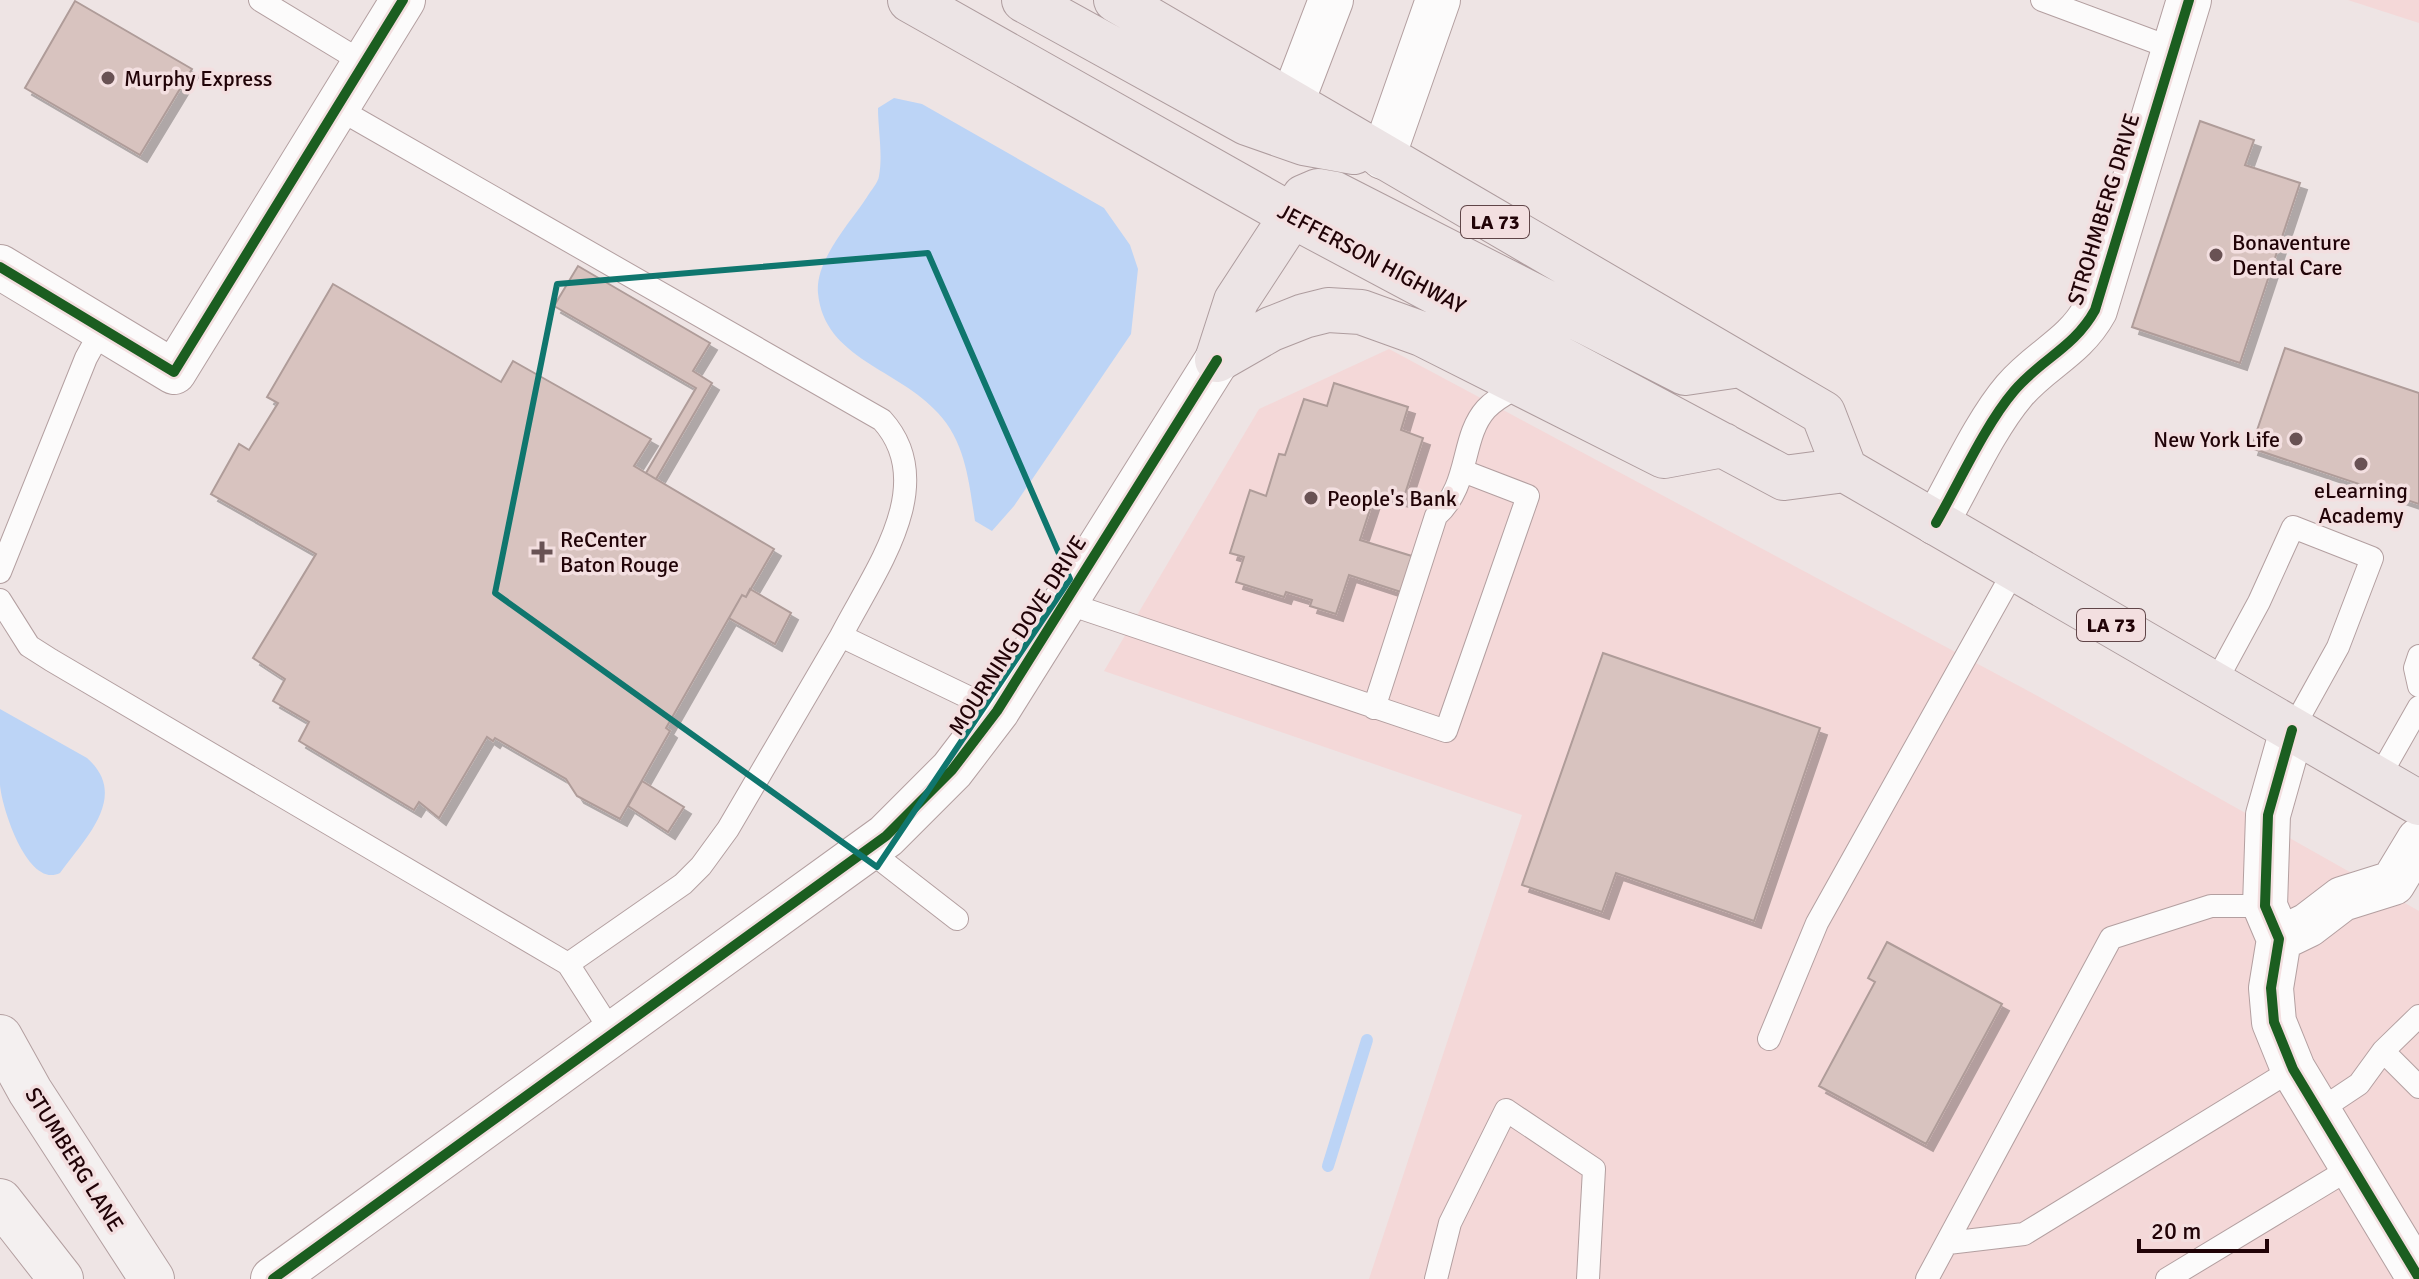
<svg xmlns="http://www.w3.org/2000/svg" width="2419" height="1279" viewBox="0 0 2419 1279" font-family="Signika,sans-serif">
  <defs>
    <filter id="shadow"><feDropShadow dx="7" dy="7" stdDeviation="0" flood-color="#0004"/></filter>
  </defs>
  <rect width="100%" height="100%" fill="#eee4e4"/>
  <!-- built -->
  <path fill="#f4d8d8" d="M2348 0H2419V23Z
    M1389 349 2045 700 2419 911V1279H1369L1522 815 1104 671 1259 409Z"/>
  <!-- water -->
  <path fill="#bcd4f6" d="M894 98 922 104 1104 208 1130 245 1138 269 1131 334 1014 506 992 531 975 521C969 483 966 443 938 413 899 369 824 359 818 293 815 260 850 223 867 197 871 190 878 183 879 176 883 155 878 129 878 108Z
    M0 709 87 758C130 796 85 838 60 873 28 889 2 809 0 785 0 760 0 734 0 709Z"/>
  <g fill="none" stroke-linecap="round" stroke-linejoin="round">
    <!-- stream -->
    <path stroke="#bcd4f6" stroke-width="12" d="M1328 1166 1367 1040"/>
  </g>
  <!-- building -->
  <path fill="#d8c3bf" stroke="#af9c99" stroke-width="2" filter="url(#shadow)" d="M75 1 192 69 140 155 25 88Z
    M2200 121 2254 140 2245 165 2300 183 2240 363 2132 327Z
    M578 266 710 343 693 371 712 383 656 479 646 473 696 388 554 306Z
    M333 284 501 382 513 361 651 439 634 466 774 549 746 597 742 595 666 728 670 731 620 819 577 796 566 779 495 738 493 741 487 737 439 818 419 802 414 810 299 741 309 722 273 701 285 679 253 658 316 554 211 494 239 444 249 450 278 403 267 397Z
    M2285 348 2419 393V504L2251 448Z
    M1334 383 1408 407 1401 430 1423 438 1403 500 1375 494 1360 540 1415 557 1404 593 1349 575 1336 614 1310 606 1312 600 1286 592 1284 597 1236 582 1244 557 1230 553 1250 490 1266 496 1279 454 1285 455 1304 399 1327 406Z
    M750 589 791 613 775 644 729 618 742 595 746 597Z
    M1603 653 1820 728 1754 921 1616 873 1602 912 1522 885Z
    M642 781 684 807 668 832 628 806Z
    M1887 942 2002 1004 1926 1144 1819 1086 1875 982 1868 978Z"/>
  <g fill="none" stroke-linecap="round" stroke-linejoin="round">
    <defs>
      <path id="service" d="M260 0 364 63
        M2042 0 2174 49
        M337 108 882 420C941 485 873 573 841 636
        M0 572 86 358 102 329
        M0 600 29 646 51 660 568 964
        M1063 602 1446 731 1528 496 1463 471
        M2419 656 2415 668 2419 686
        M2214 685 2259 602 2293 527 2372 558 2338 647 2292 730
        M1374 708 1436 516C1471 485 1460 438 1486 409 1496 398 1511 391 1523 384
        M2378 779 2419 707
        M867 849 957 919
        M613 1034 568 964 683 884 701 866 728 829 841 636 997 711
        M1769 1039 1817 923 2015 569
        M2383 1051 2419 1087
        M2320 1110 2359 1084 2383 1051 2419 1016
        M1948 1243 2024 1234 2293 1069
        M1436 1279 1450 1223 1506 1110 1594 1169 1588 1279
        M1927 1279 2111 938 2211 906H2265
        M2167 1279 2354 1166"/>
      <path id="minor" d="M1292 102 1331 0
        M1383 157 1438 0
        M0 267 174 372 403 0
        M1936 523C1959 483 1985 425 2014 391 2041 359 2074 348 2095 310L2189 0
        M2292 730 2268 815 2265 906 2279 939 2271 988 2274 1022 2293 1069 2419 1278
        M2279 939 2308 925 2342 899 2393 883 2419 840"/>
      <path id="tertiary" d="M273 1279 886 836 952 770 997 711 1217 360"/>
      <path id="secondary" d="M0 1037 30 1091 152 1279
        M0 1201 61 1279"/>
      <path id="primary" d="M910 0 1291 215 1784 478 1845 470 2419 803
        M1024 0 1247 123 1304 143 1354 152
        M1116 0 1823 413 1845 470
        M1217 360 1236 301 1304 197 1318 191 1335 194 1685 373 1740 365
        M1217 360 1271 329 1304 316 1328 310 1361 312 1422 334 1664 456 1723 445"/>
    </defs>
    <!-- service casing -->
    <use href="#service" stroke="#b39fa0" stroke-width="24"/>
    <!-- minor casing -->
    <use href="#minor" stroke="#b39fa0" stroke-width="46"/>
    <!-- tertiary casing -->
    <use href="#tertiary" stroke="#b39fa0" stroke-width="46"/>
    <!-- secondary casing -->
    <use href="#secondary" stroke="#b39fa0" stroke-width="46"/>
    <!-- primary casing -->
    <use href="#primary" stroke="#ae9c9e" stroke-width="46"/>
    <!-- service -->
    <use href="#service" stroke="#fcfbfb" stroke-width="22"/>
    <!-- minor -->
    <use href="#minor" stroke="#fcfbfb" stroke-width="44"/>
    <!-- tertiary -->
    <use href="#tertiary" stroke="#fcfbfb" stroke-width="44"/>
    <!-- secondary -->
    <use href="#secondary" stroke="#f4f0f0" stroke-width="44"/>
    <!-- primary -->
    <use href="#primary" stroke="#ece4e5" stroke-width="44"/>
    <defs>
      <path id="cycleway" d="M0 267 174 372 403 0
        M1936 523C1959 483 1985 425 2014 391 2041 359 2074 348 2095 310L2189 0
        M2292 730 2268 815 2265 906 2279 939 2271 988 2274 1022 2293 1069 2419 1278
        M273 1279 886 836 952 770 997 711 1217 360"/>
    </defs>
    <!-- cycleway casing -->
    <use href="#cycleway" stroke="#f3dfe0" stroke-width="15"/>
    <!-- cycleway -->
    <use href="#cycleway" stroke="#1b5e20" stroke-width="10"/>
  </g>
  <!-- marked area -->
  <path fill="none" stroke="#0f766e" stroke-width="6" stroke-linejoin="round" d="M928 253 1070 579 877 867 495 593 557 284Z"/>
  <!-- markers -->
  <g fill="#695254" stroke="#f3dfe0" stroke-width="3">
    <circle cx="108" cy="78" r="8"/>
    <circle cx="2216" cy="255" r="8"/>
    <circle cx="2296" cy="439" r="8"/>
    <circle cx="2361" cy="464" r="8"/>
    <circle cx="1311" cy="498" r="8"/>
    <path d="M538 540h8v8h8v8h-8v8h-8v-8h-8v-8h8z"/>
  </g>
  <g text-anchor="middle" stroke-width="7" stroke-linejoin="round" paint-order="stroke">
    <!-- shield labels -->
    <g fill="#f3dfe0" stroke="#604548" stroke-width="2">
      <rect x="1461" y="206" width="68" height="32" rx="6"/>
      <rect x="2077" y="609" width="68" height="32" rx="6"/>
    </g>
    <g font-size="20" font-weight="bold" fill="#210307">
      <text x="1495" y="229">LA 73</text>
      <text x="2111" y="632">LA 73</text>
    </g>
    <!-- poi labels -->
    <g font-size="22" fill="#210307" stroke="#f3dfe0" text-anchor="start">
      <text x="124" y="86">Murphy Express</text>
      <text x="2232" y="250">Bonaventure<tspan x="2232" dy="25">Dental Care</tspan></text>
      <text x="2280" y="447" text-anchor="end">New York Life</text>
      <text x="2361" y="498" text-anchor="middle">eLearning<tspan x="2361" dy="25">Academy</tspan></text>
      <text x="1327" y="506">People's Bank</text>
      <text x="560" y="547">ReCenter<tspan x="560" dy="25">Baton Rouge</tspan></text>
    </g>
    <!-- street labels -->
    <g font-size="22" fill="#210307" stroke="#f3dfe0">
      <text transform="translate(2103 209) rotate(-73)" y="8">STROHMBERG DRIVE</text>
      <text transform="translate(1372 258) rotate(28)" y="8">JEFFERSON HIGHWAY</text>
      <text transform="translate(1017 635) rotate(-57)" y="8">MOURNING DOVE DRIVE</text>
      <text transform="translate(75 1159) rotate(58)" y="8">STUMBERG LANE</text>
    </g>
  </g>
  <!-- scale -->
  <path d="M2139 1239v12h128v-12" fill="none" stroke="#210307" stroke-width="4"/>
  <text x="2151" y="1239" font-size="24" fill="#210307" stroke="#f3dfe0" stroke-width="6" paint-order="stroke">20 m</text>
</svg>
